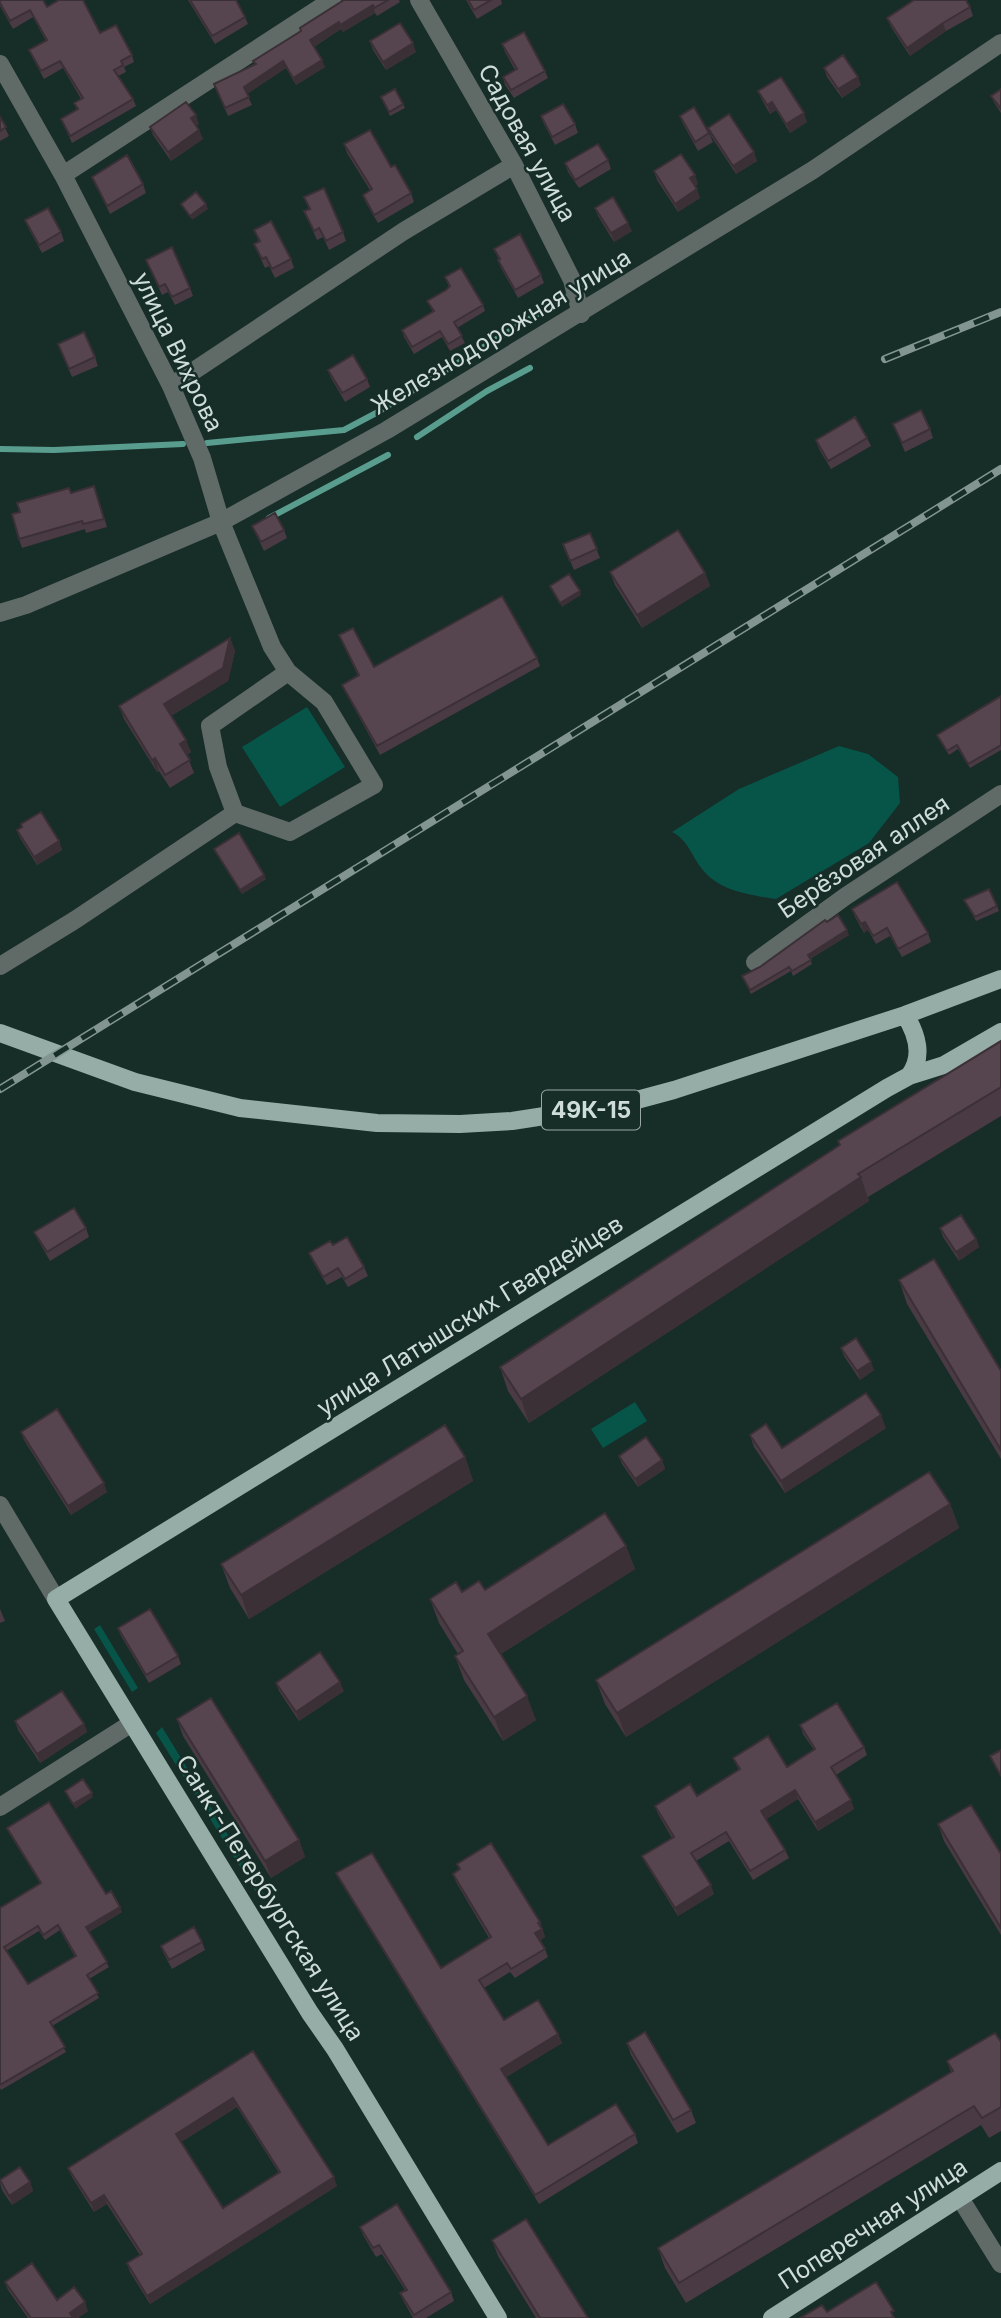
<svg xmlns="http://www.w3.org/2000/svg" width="1001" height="2318" viewBox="0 0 1001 2318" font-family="Inter,sans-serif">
  <rect width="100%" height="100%" fill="#172d28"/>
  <!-- green -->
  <path fill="#065548" d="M307 707 345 767 280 807 242 747Z
    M839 746 868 754 898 777 900 803 869 843 776 899C750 895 719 891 702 869 691 855 688 840 672 832L739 789Z
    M635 1402 647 1421 603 1448 591 1429Z
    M100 1625 138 1688 132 1692 94 1629Z
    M162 1727 266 1897H259L156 1733Z"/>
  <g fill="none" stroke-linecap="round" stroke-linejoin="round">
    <!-- stream -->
    <path stroke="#599d8f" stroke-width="6" d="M417 437 487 391 530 368
      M207 443 344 430 378 412 565 297
      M0 449 54 450 183 444
      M269 518 388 455"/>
    <!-- minor -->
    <path stroke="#606a67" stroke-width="18" d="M419 0 514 165 572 280 581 314
      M0 64 63 175 171 386 202 458 221 522 272 647 288 672 324 702 374 785 290 832 235 813 218 767 210 726 288 672
      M63 175 332 0
      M171 386 404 231 514 165
      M0 613 26 605 221 522 387 430 813 170 1001 43
      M755 962 846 896 1001 794
      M0 966 75 920 235 813
      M0 1505 56 1599
      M0 1807 132 1723
      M960 2198 1001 2264"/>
    <!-- major -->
    <path stroke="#96aca6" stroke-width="18" d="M905 1015C917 1034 924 1057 909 1076
      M0 1033 135 1082 240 1108 377 1123 460 1124 512 1121 622 1104 674 1090 905 1015 1001 979
      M498 2318 335 2049 310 2013 56 1599 887 1088 909 1076 944 1065 1001 1032
      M772 2318 1001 2171"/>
    <defs>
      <path id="rail" d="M885 359 1001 312
        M0 1089 1001 469"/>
    </defs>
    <!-- rail casing -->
    <use href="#rail" stroke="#839590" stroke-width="8"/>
    <!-- rail -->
    <use href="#rail" stroke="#172d28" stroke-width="5" stroke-dasharray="16" stroke-linecap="butt"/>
  </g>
  <!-- wall -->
  <path fill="#4a3a44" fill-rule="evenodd" d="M0 0 47 7 100 33 132 55 134 62 124 67 126 72 118 76 133 99 136 106 72 143 61 119 77 110 74 103 81 99 63 68 44 79 32 57 29 50 46 41 33 17 13 29 0 6Z
    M188 0H236L245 17 248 24 215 44Z
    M344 0H399L400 2 377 16 375 13 343 32 341 29 314 47 325 67 296 85 286 68 247 94 252 105 228 116 214 84 255 65 253 61 301 31 300 28Z
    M466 0H501L502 4 477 19Z
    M970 7 973 16 946 31 910 56 891 27 887 18Z
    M370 41 416 52 386 70 373 50Z
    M502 44 545 71 548 78 514 98 505 85 503 77 515 70 505 52Z
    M824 68 861 85 842 98 827 77Z
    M1001 89V113L995 104 991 96Z
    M758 91 807 122 790 133 776 110 770 114 762 100Z
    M381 97 403 104 405 108 390 116Z
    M541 116 575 124 578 133 555 145 544 124Z
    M680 116 709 133 713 142 698 151 683 124Z
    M0 117 9 136 0 141Z
    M199 124 196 126 203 139 171 161 153 135 150 127Z
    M708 128 757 161 736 174 711 136Z
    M344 144 391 167 411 193 414 202 378 223 366 203 363 195 370 190 347 153Z
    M608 160 611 169 579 188 568 172 565 163Z
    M654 171 698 184 695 186 700 198 678 212 657 180Z
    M92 177 143 184 146 193 110 214Z
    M304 197 343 232 346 241 329 250 323 237 317 240 304 211 309 209Z
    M595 208 632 231 614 242 598 216Z
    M25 220 61 232 64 241 42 253 29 229Z
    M254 230 291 259 294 268 275 278 269 266 265 268 258 253 254 244 259 242Z
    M494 249 541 275 544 283 518 298 501 268 498 260H499Z
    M146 260 190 288 193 296 175 305 168 292 162 295Z
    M445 277 483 305 485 311 457 328 465 343 450 351 442 337 414 354 404 337 402 330 433 312 427 301 446 290 449 287Z
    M58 344 95 357 98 366 72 377Z
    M328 370 367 379 370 387 345 402 331 378Z
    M893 424 930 429 933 438 905 452Z
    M867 438 871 446 831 469 819 449 816 440Z
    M71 493 97 494 107 527 86 533 85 529 22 548 19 539Z
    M252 526 284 530 287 538 264 551Z
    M590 533 600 558 574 570 563 544Z
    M610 572 705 573 710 586 642 628 615 585Z
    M339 635 374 667 537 658 540 666 380 755 346 693 342 685 358 676Z
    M230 638 235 651 228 681 171 716 191 752 187 755 194 773 170 788 159 771 157 772 124 719 119 706Z
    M1001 696V750L970 768 958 749 949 755 937 735Z
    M22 827 59 841 62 850 37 865 20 838 17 830Z
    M214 849 266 879 242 894Z
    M964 900 997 906 999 911 976 921Z
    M852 909 928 933 931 942 902 957 890 936 876 944 868 930 864 933 855 917Z
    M827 922 849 935 810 959 812 964 793 976 791 971 751 994 742 976 760 967Z
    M1001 1041V1116L868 1197 869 1201 529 1423 508 1391 500 1367Z
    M86 1228 89 1237 50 1261 38 1240 34 1232Z
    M940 1228 976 1239 979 1247 959 1261 943 1237Z
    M333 1245 364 1267 368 1276 348 1287 342 1277 327 1285 313 1262 309 1253Z
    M899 1280 1001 1371V1459L907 1304Z
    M841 1348 874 1370 860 1380 844 1356Z
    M886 1428 785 1493 754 1447 750 1435 782 1448Z
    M21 1432 107 1492 71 1515 24 1440Z
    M619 1456 662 1460 665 1469 638 1487 622 1464Z
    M465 1457 473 1481 249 1619 230 1588 221 1564Z
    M950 1504 959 1528 626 1737 605 1704 596 1680Z
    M626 1546 635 1569 501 1654 536 1720 503 1741 464 1680 455 1656 458 1654 439 1623 430 1599 462 1592 485 1590Z
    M0 1609 5 1621 0 1623Z
    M118 1628 178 1656 181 1664 149 1683 121 1636Z
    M276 1683 344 1691 299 1721 279 1691Z
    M177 1719 299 1840 305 1857 271 1878 183 1736Z
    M15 1721 84 1724 87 1732 40 1763 18 1730Z
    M800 1725 864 1747 867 1755 836 1775 854 1809 818 1831 798 1799 766 1819 785 1850 789 1858 753 1880 729 1841 696 1861 714 1894 678 1916 646 1864 642 1856 672 1838 658 1814 655 1806 697 1796 739 1770 733 1758 787 1767 814 1750 803 1734Z
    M938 1824 1001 1854V1935L944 1841Z
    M7 1828 106 1894 122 1912 89 1932 109 1967 89 1979 99 1998 52 2026 66 2052 1 2090 0 2088V1908L40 1883 9 1833ZM60 1930 75 1957 28 1984 6 1951 39 1931 45 1940Z
    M457 1864 540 1922 545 1937 539 1941 545 1949 548 1957 515 1978 510 1972 484 1988 504 2020 558 2034 562 2043 506 2077 548 2145 635 2134 638 2143 539 2204 340 1881 336 1873 441 1968 489 1938 456 1882 453 1874 459 1870Z
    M202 1942 205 1950 172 1969 164 1954 161 1946Z
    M1001 2042V2131L989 2138 981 2125 686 2303 665 2268 658 2248 951 2072 947 2061Z
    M627 2043 691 2110 696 2123 677 2133 631 2055Z
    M253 2051 337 2186 150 2304 130 2272 127 2263 140 2255 107 2204 94 2212 72 2177 68 2168ZM237 2107 279 2173 223 2208 181 2142Z
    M30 2182 33 2191 12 2205 2 2190 0 2183Z
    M360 2227 451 2292 454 2301 426 2318H413L404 2302 400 2293 405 2290 382 2254 376 2257 363 2235Z
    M492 2240 588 2318H536L498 2256Z
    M5 2282 57 2300 88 2311 78 2318H28L8 2290Z"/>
  <!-- shaded-wall -->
  <path fill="#3c3037" d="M373 5 375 13 343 32 340 25Z
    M339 22 341 29 313 47 310 40Z
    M943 23 946 31 910 56 907 48Z
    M413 43 416 52 386 70 383 62Z
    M322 60 325 67 296 85 293 78Z
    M283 61 286 68 247 94 244 87Z
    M858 77 861 85 842 98 838 89Z
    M772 102 776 110 770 114 767 105Z
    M804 113 807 122 790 133 786 124Z
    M196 115 199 124 195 127 191 118Z
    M199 130 203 139 171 161 168 152Z
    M754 152 757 161 736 174 733 166Z
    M695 175 698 184 693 187 690 178Z
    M697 189 700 198 678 212 675 204Z
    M206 204 208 209 192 220 190 216Z
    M628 223 632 231 614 242 611 233Z
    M705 573 710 586 642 628 637 615Z
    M580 591 581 595 562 607 560 603Z
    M230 638 235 651 228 681 169 717 164 704Z
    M186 740 191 752 184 756 180 744Z
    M155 758 159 771 157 772 152 760Z
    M59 841 62 850 37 865 34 857Z
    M264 875 266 879 242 894 240 890Z
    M865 922 868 930 864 933 861 924Z
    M847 930 849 935 809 959 808 955Z
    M861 1177 869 1201 529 1423 521 1399Z
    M976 1239 979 1247 959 1261 956 1252Z
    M871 1362 874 1370 860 1380 857 1371Z
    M881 1415 886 1428 785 1493 781 1481Z
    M465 1457 473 1481 249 1619 241 1595Z
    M662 1460 665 1469 638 1487 635 1479Z
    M104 1483 107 1492 71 1515 68 1506Z
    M950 1504 959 1528 626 1737 617 1713Z
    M626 1546 635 1569 496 1657 488 1634Z
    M340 1682 344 1691 299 1721 296 1712Z
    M527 1696 536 1720 503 1741 494 1717Z
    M84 1724 87 1732 40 1763 37 1754Z
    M795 1790 798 1799 765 1820 761 1811Z
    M92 1793 93 1797 75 1809 73 1804Z
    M851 1800 854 1809 818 1831 815 1822Z
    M299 1840 305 1857 271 1878 265 1861Z
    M711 1885 714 1894 678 1916 675 1908Z
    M120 1907 122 1912 88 1932 86 1927Z
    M542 1929 545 1937 538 1942 535 1933Z
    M558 2034 562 2043 505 2078 501 2069Z
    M233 2098 237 2107 179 2143 176 2134Z
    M334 2177 337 2186 150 2304 147 2296Z
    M30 2182 33 2191 12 2205 9 2196Z
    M104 2195 107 2204 94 2212 91 2203Z
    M85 2302 88 2311 78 2318H72L70 2313Z"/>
  <!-- building -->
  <path fill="#56444f" stroke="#3c3037" stroke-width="2" fill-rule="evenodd" d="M0 0H43L47 7 59 0H83L100 33 116 25 132 55 121 61 123 65 114 70 133 99 70 136 61 119 78 109 74 103 83 98 60 61 41 71 29 50 47 40 30 10 10 21 0 3Z
    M190 0H236L245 17 212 36Z
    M344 0H388L374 8 373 5 340 25 339 22 310 40 322 60 293 78 283 61 244 87 249 97 225 108 214 84 256 64 253 61 301 31 300 28Z
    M468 0H491L474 10Z
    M914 0H966L970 7 943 23 907 48 887 18Z
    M400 23 413 43 383 62 370 41Z
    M524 32 545 71 511 90 503 77 517 69 502 44Z
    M843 55 858 77 838 89 824 68Z
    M781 77 804 113 786 124 772 102 767 105 758 91Z
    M395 89 403 104 389 112 381 97Z
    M1001 89V109L991 96Z
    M186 102 196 115 191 118 199 130 168 152 150 127Z
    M563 104 575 124 552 137 541 116Z
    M694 107 709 133 695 142 680 116Z
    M729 114 754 152 733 166 708 128Z
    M0 117 6 127 0 131Z
    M370 130 391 167 395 165 411 193 374 215 363 195 372 189 344 144Z
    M598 144 608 160 575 180 565 163Z
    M681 154 695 175 690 178 697 189 675 204 654 171Z
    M127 155 143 184 107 206 92 177Z
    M324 188 343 232 326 241 319 228 314 231 304 211 310 209 304 197Z
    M196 192 206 204 190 216 181 204Z
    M613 197 628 223 611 233 595 208Z
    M48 208 61 232 39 245 25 220Z
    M271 221 291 259 272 269 266 257 262 259 254 244 260 241 254 230Z
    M520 234 541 275 515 290 498 260 500 259 494 249Z
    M172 247 190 288 172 297 165 284 159 287 146 260Z
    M461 268 483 305 454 322 462 336 448 344 440 331 412 347 402 330 434 311 427 301 446 290 450 286 445 277Z
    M84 332 95 357 69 369 58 344Z
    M353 355 367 379 342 393 328 370Z
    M921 410 930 429 902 443 893 424Z
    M855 417 867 438 828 461 816 440Z
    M94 486 104 519 83 524 82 521 19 539 12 514 20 512 17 503 69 488 71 493Z
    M275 513 284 530 261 542 252 526Z
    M678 530 705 573 637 615 610 572Z
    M590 533 597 549 570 561 563 544Z
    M569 574 580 591 560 603 550 586Z
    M502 596 537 658 377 746 342 685 359 675 339 635 353 628 374 667Z
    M230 638 223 668 164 704 186 740 180 744 190 760 165 775 155 758 152 760 119 706Z
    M1001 696V745L968 764 957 745 947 751 937 735Z
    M41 812 59 841 34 857 17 830 22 827 21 824Z
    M239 833 264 875 240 890 214 849Z
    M897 882 928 933 898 949 887 928 873 936 865 922 861 924 852 909Z
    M989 889 997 906 975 917 964 900Z
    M838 915 847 930 808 955 811 960 792 971 789 967 750 990 742 976 760 967 825 920 827 922Z
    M1001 1041V1087L858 1174 861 1177 521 1399 500 1367 840 1145 838 1141Z
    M74 1208 86 1228 47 1252 34 1232Z
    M961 1215 976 1239 956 1252 940 1228Z
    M347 1237 364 1267 345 1279 338 1268 323 1277 309 1253 330 1241 333 1245Z
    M934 1259 1001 1371V1450L899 1280Z
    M856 1338 871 1362 857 1371 841 1348Z
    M866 1393 881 1415 781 1481 750 1435 766 1424 782 1448Z
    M57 1409 104 1483 68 1506 21 1432Z
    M445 1425 465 1457 241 1595 221 1564Z
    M646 1437 662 1460 635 1479 619 1456Z
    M929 1472 950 1504 617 1713 596 1680Z
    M605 1513 626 1546 488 1634 527 1696 494 1717 455 1656 463 1651 430 1599 456 1582 462 1592 479 1581 485 1590Z
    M150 1609 178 1656 146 1675 118 1628Z
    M320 1652 340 1682 296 1712 276 1683Z
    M62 1691 84 1724 37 1754 15 1721Z
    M211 1698 299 1840 265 1861 177 1719Z
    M837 1703 864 1747 831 1767 851 1800 815 1822 795 1790 761 1811 785 1850 750 1871 726 1832 691 1853 711 1885 675 1908 642 1856 674 1837 655 1806 690 1784 697 1796 740 1769 733 1758 768 1736 787 1767 815 1749 800 1725Z
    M1001 1750V1776L990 1756Z
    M83 1779 92 1793 73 1804 65 1791Z
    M49 1802 106 1894 111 1891 120 1907 86 1927 107 1962 87 1975 98 1993 50 2022 65 2047 0 2085V1908L41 1883 7 1828ZM58 1925 76 1956 28 1984 4 1947 38 1926 43 1935Z
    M971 1805 1001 1854V1928L938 1824Z
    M491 1843 540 1922 538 1923 542 1929 535 1933 545 1949 511 1969 507 1963 479 1980 504 2020 538 2000 558 2034 501 2069 548 2145 616 2104 635 2134 535 2195 336 1873 372 1853 441 1968 491 1937 453 1874 460 1869 457 1864Z
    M194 1927 202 1942 169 1960 161 1946Z
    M645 2032 691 2110 673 2120 627 2043Z
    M995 2033 1001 2042V2107L982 2118 974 2106 679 2283 658 2248 953 2071 947 2061Z
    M253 2051 334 2177 147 2296 127 2263 142 2254 104 2195 91 2203 68 2168ZM233 2098 280 2172 223 2208 176 2134Z
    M20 2167 30 2182 9 2196 0 2180Z
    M397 2204 451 2292 414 2315 400 2293 407 2290 379 2245 373 2248 360 2227Z
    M526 2219 588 2318H540L492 2240Z
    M32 2263 57 2300 74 2287 85 2302 70 2313 73 2318H31L5 2282Z
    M876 2282 894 2311 891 2312 894 2318H800L822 2305 827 2312Z"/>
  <g text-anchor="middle" stroke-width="5" stroke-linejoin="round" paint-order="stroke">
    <!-- shield labels -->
    <rect fill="#172d28" stroke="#98a8a4" stroke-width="2" x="542" y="1090.5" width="98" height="39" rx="5"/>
    <g font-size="23" font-weight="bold" fill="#cfddd9">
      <text x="591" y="1118">49К-15</text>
    </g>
    <!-- street labels -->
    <g font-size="24" fill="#cfddd9" stroke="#172d28">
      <text transform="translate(527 143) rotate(61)" y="8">Садовая улица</text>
      <text transform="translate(501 332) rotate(-31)" y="8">Железнодорожная улица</text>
      <text transform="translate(178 352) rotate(64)" y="8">улица Вихрова</text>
      <text transform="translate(864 857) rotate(-34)" y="8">Берёзовая аллея</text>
      <text transform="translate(470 1316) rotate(-32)" y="8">улица Латышских Гвардейцев</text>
      <text transform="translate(270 1898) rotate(58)" y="8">Санкт-Петербургская улица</text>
      <text transform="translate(873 2224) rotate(-33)" y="8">Поперечная улица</text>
    </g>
  </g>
</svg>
